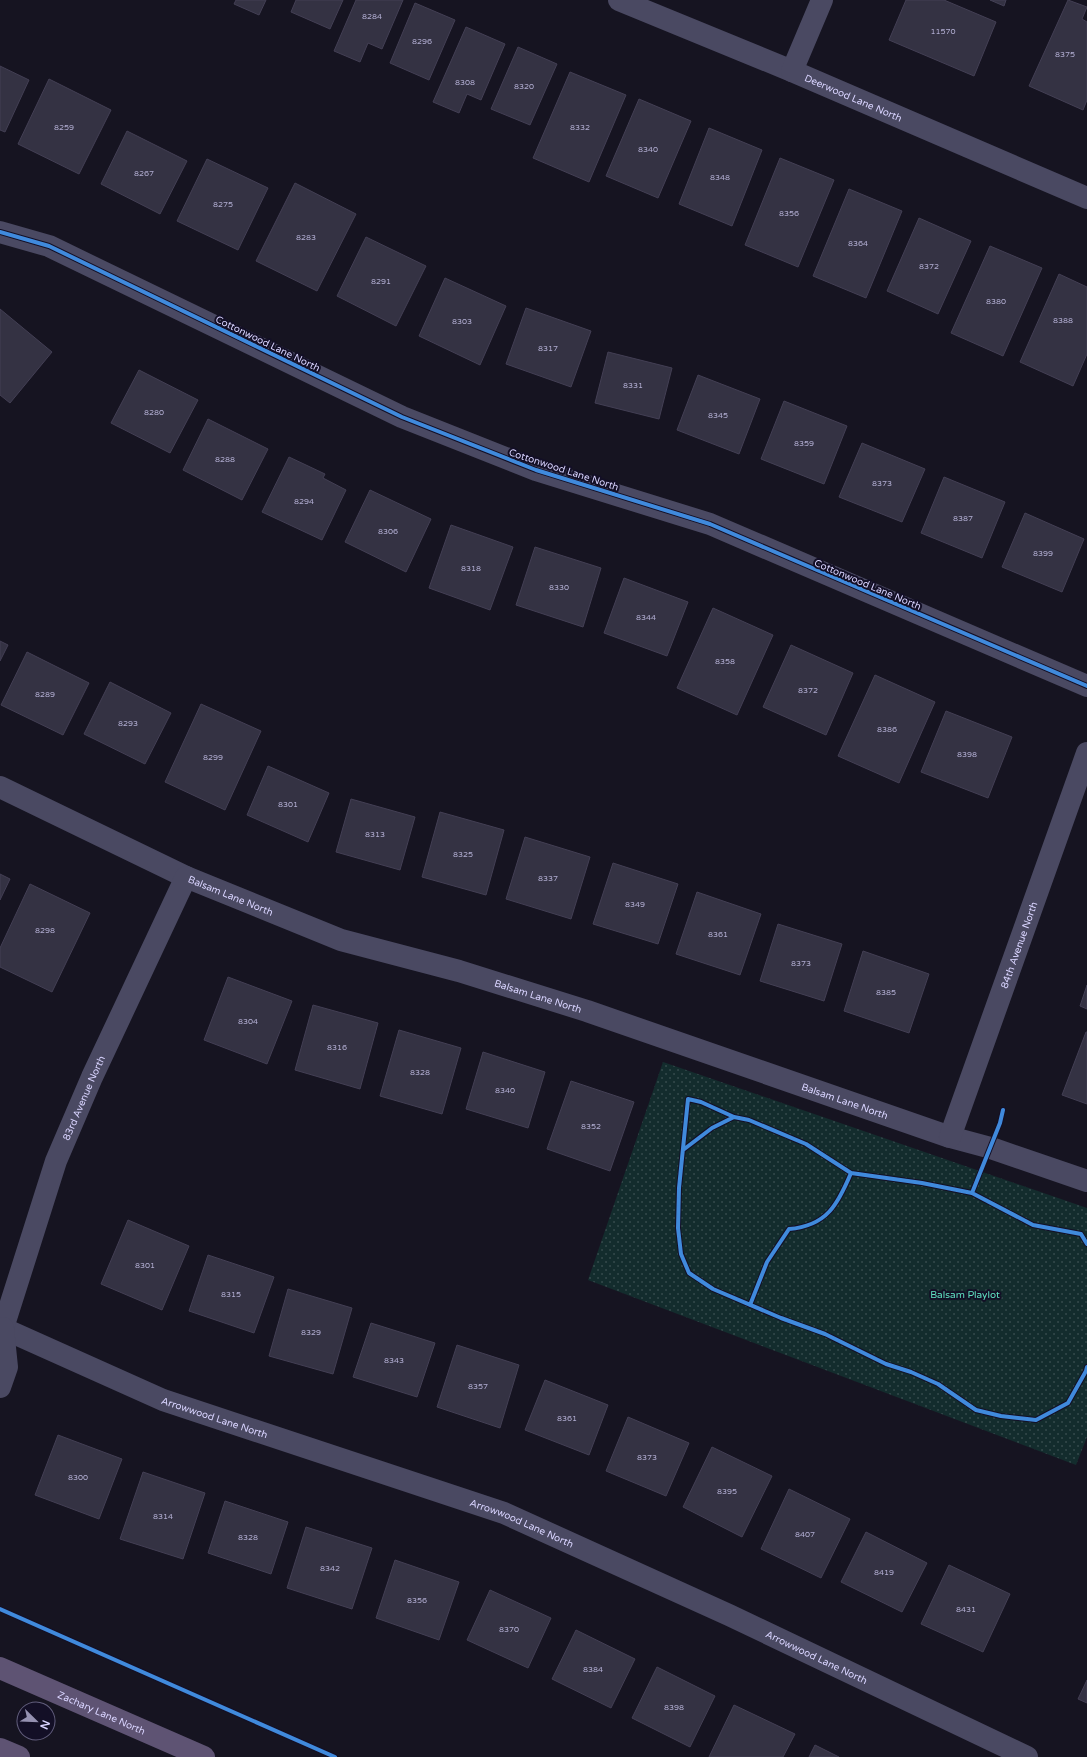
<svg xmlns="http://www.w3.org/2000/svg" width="1087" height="1757" viewBox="0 0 1087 1757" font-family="'Varela Round',sans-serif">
  <defs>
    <pattern id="park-dots" width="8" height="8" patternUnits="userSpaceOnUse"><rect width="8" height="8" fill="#132c2d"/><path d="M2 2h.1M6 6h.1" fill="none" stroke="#354a4c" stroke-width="1.8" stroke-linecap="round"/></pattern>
  </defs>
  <rect width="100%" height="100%" fill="#161421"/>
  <!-- park -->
  <path fill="url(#park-dots)" d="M663 1062 1087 1208V1437L1076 1465 588 1280Z"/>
  <!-- building -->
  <path fill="#343243" stroke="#433f54" d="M236 0H266L259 15 234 4Z
    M296 0H343L330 29 291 12Z
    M356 0H403L382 49 368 43 360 62 334 51Z
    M906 0H944L996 22 974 76 889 40Z
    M990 0H1006L1004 6Z
    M1068 0 1087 7 1082 19 1087 22V100L1083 110 1029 86Z
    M415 3 455 20 429 80 390 63Z
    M466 27 505 44 481 100 467 94 459 113 433 102Z
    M518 47 557 64 530 125 491 109Z
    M0 66 29 80 5 132 0 130Z
    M570 72 626 95 589 182 533 158Z
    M49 79 111 110 79 174 18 144Z
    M639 99 691 121 658 198 606 176Z
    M709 128 762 150 732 226 679 204Z
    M127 131 187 161 160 214 101 184Z
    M780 158 834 180 798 267 745 245Z
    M207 159 268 188 238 250 177 221Z
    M295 183 356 214 317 291 256 261Z
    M849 189 902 211 866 298 813 276Z
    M919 218 971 241 938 314 887 291Z
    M366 237 426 266 396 326 337 296Z
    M990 246 1042 268 1003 356 951 333Z
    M1059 274 1087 287V354L1073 386 1020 362Z
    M445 278 506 306 480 365 419 336Z
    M526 308 591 331 571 387 506 364Z
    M0 309 52 352 10 403 0 395Z
    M608 352 672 368 659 419 595 403Z
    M139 370 198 400 170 453 111 423Z
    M698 375 760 399 739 454 677 430Z
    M784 401 847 426 824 484 761 459Z
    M208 419 268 449 242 500 183 470Z
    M862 443 925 469 902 522 839 497Z
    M289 457 325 474 323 478 346 490 322 540 262 512Z
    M944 477 1005 502 982 558 921 533Z
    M370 490 431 519 406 572 345 542Z
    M1025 513 1084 539 1062 592 1002 567Z
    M451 525 513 547 490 610 429 588Z
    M535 547 601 568 583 627 516 605Z
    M624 578 688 602 667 656 604 633Z
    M713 608 773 635 737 715 677 688Z
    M0 641 8 645 0 661Z
    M791 645 853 673 826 735 763 707Z
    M27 652 89 683 63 735 1 705Z
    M875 675 935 702 899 783 838 756Z
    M110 682 171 713 145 764 84 734Z
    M201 704 261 731 225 810 165 782Z
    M946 711 1012 737 988 798 921 772Z
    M268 766 329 793 308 842 247 815Z
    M351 799 415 817 400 870 336 852Z
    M440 812 504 830 486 895 422 877Z
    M525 837 590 857 571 919 506 899Z
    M613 863 678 884 658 944 593 924Z
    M0 874 10 879 0 900Z
    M30 884 90 913 52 992 0 967V948Z
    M697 892 761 914 740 975 676 954Z
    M778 924 842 944 824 1001 760 981Z
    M863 951 929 974 909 1033 844 1011Z
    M228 977 292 1001 267 1064 204 1040Z
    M1087 985V1009L1080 1006Z
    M313 1005 378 1023 360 1089 295 1070Z
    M399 1030 461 1048 442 1114 380 1096Z
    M1086 1032H1087V1104L1062 1095Z
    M483 1052 545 1072 528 1128 466 1109Z
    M571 1081 634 1102 610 1171 547 1149Z
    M128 1220 189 1246 162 1310 101 1284Z
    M208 1255 274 1277 254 1333 189 1311Z
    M288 1289 352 1308 333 1374 269 1356Z
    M371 1323 435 1343 417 1397 353 1377Z
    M457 1345 519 1365 500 1428 437 1407Z
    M545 1380 608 1405 589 1455 525 1430Z
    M628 1417 689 1443 666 1496 606 1471Z
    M58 1435 122 1459 99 1519 35 1495Z
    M712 1447 772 1476 742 1537 683 1507Z
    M143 1472 205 1493 183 1559 120 1539Z
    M789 1489 850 1519 821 1578 761 1549Z
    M225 1501 288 1522 271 1574 208 1553Z
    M306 1527 372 1548 352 1609 287 1588Z
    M866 1532 927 1563 902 1612 841 1582Z
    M395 1560 459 1582 439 1640 376 1618Z
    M949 1565 1010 1594 983 1652 921 1624Z
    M490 1590 551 1618 528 1668 467 1640Z
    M576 1630 635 1659 611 1708 552 1679Z
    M657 1667 715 1696 690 1747 632 1718Z
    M1087 1680V1703L1078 1699Z
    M734 1705 795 1734 783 1757H709Z
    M815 1745 839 1757H809Z"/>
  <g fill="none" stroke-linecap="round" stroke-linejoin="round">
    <!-- minor -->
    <g stroke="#4a4962" stroke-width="22">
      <path id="s1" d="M619 0 792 71 1087 198"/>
      <path d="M792 71 822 0"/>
      <path d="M0 232 49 246 402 417 536 470 710 524 1087 686"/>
      <path id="s2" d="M0 787 186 877 341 940 459 971 587 1011 950 1137 991 1148 1087 1181"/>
      <path id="s3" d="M950 1137 1087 753"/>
      <path id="s4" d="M0 1327 163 1400 504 1513 729 1615 1027 1757"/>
      <path id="s5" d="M3 1328 56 1161 92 1077 186 877"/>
      <path d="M0 1331 3 1328 7 1367 0 1387"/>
    </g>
    <!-- major -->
    <g stroke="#5e5373" stroke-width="22">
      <path id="s6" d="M0 1668 204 1757"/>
      <path d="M0 1749 19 1757"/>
    </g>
    <defs>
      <path id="cycleway" d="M0 232 49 246 402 417 536 470 710 524 1087 686
        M683 1150 712 1128 734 1117
        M972 1193 1000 1123 1003 1110
        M1087 1244 1081 1234 1033 1225 972 1193 922 1183 851 1173 806 1144 749 1120 734 1117 701 1102 688 1099 679 1188 678 1228 681 1254 689 1273 713 1289 781 1318 825 1334 886 1364 911 1372 938 1384 976 1410 1001 1416 1036 1420 1068 1403 1086 1371 1087 1367
        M750 1305 767 1262 789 1229C827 1226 838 1204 851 1173
        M0 1609 335 1757"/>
    </defs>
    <!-- cycleway casing -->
    <use href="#cycleway" stroke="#130f26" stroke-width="6"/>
    <!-- cycleway -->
    <use href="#cycleway" stroke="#408adc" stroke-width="4"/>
  </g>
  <g text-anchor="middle" stroke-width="4" stroke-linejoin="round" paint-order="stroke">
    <!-- number labels -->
    <g font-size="8" fill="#b0acd0">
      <text x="372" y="19">8284</text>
      <text x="943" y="34">11570</text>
      <text x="422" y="44">8296</text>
      <text x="1065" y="57">8375</text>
      <text x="465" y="85">8308</text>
      <text x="524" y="89">8320</text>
      <text x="64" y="130">8259</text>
      <text x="580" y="130">8332</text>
      <text x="648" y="152">8340</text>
      <text x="144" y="176">8267</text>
      <text x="720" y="180">8348</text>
      <text x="223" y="207">8275</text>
      <text x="789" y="216">8356</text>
      <text x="306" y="240">8283</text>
      <text x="858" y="246">8364</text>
      <text x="929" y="269">8372</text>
      <text x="381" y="284">8291</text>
      <text x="996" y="304">8380</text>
      <text x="1063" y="323">8388</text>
      <text x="462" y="324">8303</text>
      <text x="548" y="351">8317</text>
      <text x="633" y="388">8331</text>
      <text x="154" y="415">8280</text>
      <text x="718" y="418">8345</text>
      <text x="804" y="446">8359</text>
      <text x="225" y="462">8288</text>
      <text x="882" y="486">8373</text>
      <text x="304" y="504">8294</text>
      <text x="963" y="521">8387</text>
      <text x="388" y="534">8306</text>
      <text x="1043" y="556">8399</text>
      <text x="471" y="571">8318</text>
      <text x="559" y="590">8330</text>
      <text x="646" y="620">8344</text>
      <text x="725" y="664">8358</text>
      <text x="808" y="693">8372</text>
      <text x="45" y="697">8289</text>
      <text x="128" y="726">8293</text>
      <text x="887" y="732">8386</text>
      <text x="967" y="757">8398</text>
      <text x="213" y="760">8299</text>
      <text x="288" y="807">8301</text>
      <text x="375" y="837">8313</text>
      <text x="463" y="857">8325</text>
      <text x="548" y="881">8337</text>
      <text x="635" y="907">8349</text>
      <text x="45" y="933">8298</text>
      <text x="718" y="937">8361</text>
      <text x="801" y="966">8373</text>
      <text x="886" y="995">8385</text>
      <text x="248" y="1024">8304</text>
      <text x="337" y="1050">8316</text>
      <text x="420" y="1075">8328</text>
      <text x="505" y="1093">8340</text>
      <text x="591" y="1129">8352</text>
      <text x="145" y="1268">8301</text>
      <text x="231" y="1297">8315</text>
      <text x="311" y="1335">8329</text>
      <text x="394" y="1363">8343</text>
      <text x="478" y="1389">8357</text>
      <text x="567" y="1421">8361</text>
      <text x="647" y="1460">8373</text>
      <text x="78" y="1480">8300</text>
      <text x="727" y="1494">8395</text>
      <text x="163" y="1519">8314</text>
      <text x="805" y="1537">8407</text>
      <text x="248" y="1540">8328</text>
      <text x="330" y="1571">8342</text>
      <text x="884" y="1575">8419</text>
      <text x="417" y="1603">8356</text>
      <text x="966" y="1612">8431</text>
      <text x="509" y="1632">8370</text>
      <text x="593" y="1672">8384</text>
      <text x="674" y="1710">8398</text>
    </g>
    <!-- street labels -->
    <g font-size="10" fill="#d9d4ff" stroke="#130f26">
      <text dy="4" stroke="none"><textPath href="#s1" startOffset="254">Deerwood Lane North</textPath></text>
      <text transform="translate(268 343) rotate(26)" y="4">Cottonwood Lane North</text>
      <text transform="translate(564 469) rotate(18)" y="4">Cottonwood Lane North</text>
      <text transform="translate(868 584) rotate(23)" y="4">Cottonwood Lane North</text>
      <text dy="4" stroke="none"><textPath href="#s2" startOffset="255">Balsam Lane North</textPath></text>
      <text dy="4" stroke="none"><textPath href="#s3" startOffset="204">84th Avenue North</textPath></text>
      <text dy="4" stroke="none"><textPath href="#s2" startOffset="579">Balsam Lane North</textPath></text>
      <text dy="4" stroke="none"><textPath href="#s5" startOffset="244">83rd Avenue North</textPath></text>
      <text dy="4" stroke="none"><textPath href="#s2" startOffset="903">Balsam Lane North</textPath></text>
      <text dy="4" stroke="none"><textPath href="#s4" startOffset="233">Arrowwood Lane North</textPath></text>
      <text dy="4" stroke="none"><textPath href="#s4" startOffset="558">Arrowwood Lane North</textPath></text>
      <text dy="4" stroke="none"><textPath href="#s4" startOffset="882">Arrowwood Lane North</textPath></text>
      <text dy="4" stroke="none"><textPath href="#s6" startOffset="111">Zachary Lane North</textPath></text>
    </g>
    <!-- park labels -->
    <g font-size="10" fill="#5fe0c0" stroke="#130f26">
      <text x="965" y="1298">Balsam Playlot</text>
    </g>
  </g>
  <!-- north arrow -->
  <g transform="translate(36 1721) rotate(113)"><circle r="19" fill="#130f26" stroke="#625e7d"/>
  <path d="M0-3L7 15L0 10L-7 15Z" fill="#9591b1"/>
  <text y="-6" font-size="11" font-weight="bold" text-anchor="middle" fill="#d9d4ff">N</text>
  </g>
</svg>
